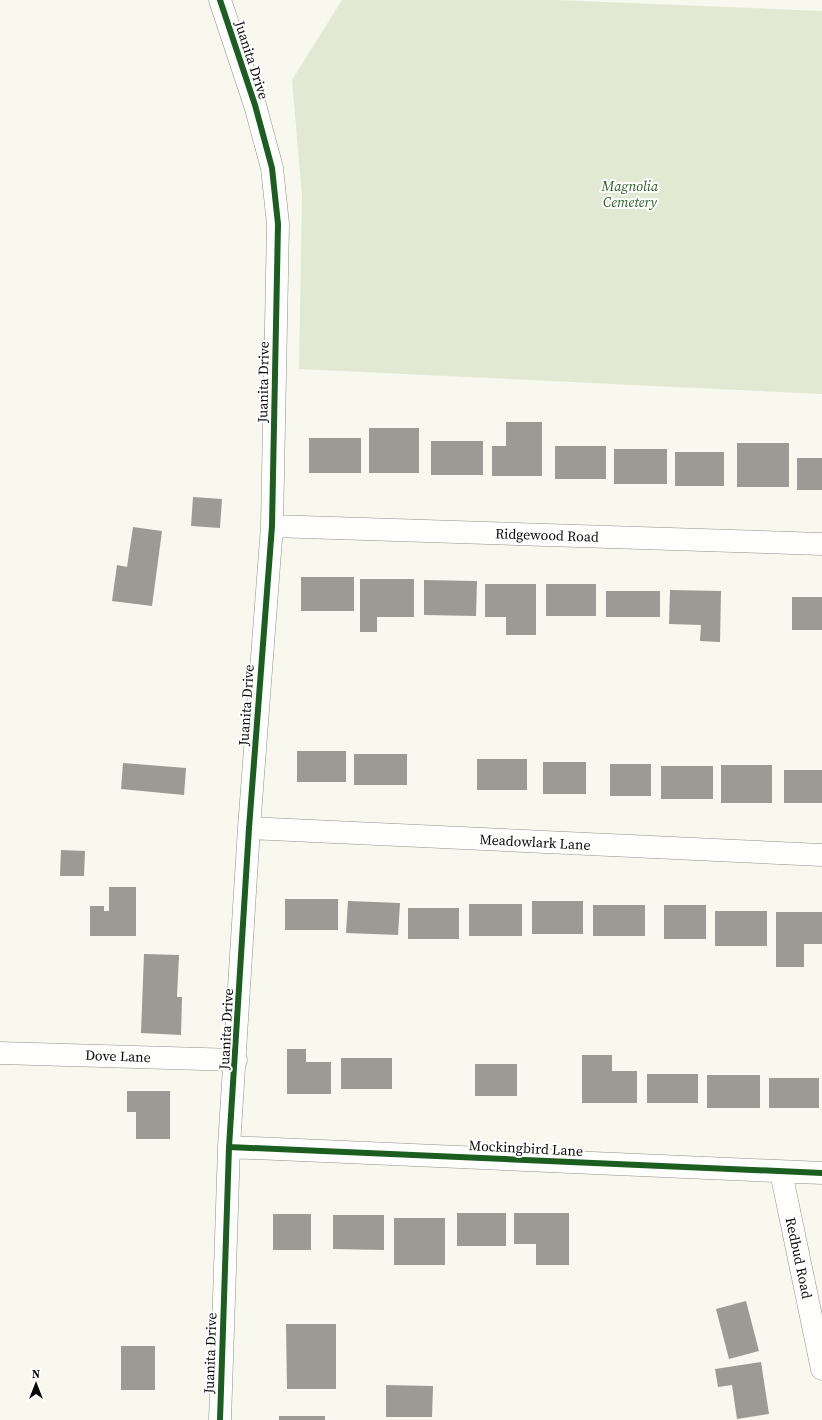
<svg xmlns="http://www.w3.org/2000/svg" width="822" height="1420" viewBox="0 0 822 1420" font-family="'Source Serif 4',serif">
  <rect width="100%" height="100%" fill="#f8f8ee"/>
  <!-- cemetery -->
  <path fill="#e2e9d3" d="M342 0H556L822 11V394L299 369 302 196 292 80Z"/>
  <!-- building -->
  <path fill="#9b9a94" d="M506 422H542V476H492V446H506Z
    M369 428H419V473H369Z
    M309 438H361V473H309Z
    M431 441H483V475H431Z
    M737 443H789V487H737Z
    M555 446H606V479H555Z
    M614 449H667V484H614Z
    M675 452H724V486H675Z
    M797 458H822V490H797Z
    M193 497 222 499 220 528 191 526Z
    M133 527 162 531 152 606 112 601 117 565 127 567Z
    M301 577H354V611H301Z
    M360 579H414V617H377V632H360Z
    M424 580 477 581 476 616 424 615Z
    M485 584H536V635H506V617H485Z
    M546 584H596V616H546Z
    M670 590 721 591 720 642 700 641 701 625 669 624Z
    M606 591H660V617H606Z
    M792 597H822V630H792Z
    M297 751H346V782H297Z
    M354 754H407V785H354Z
    M477 759H527V790H477Z
    M543 762H586V794H543Z
    M123 763 186 768 184 795 121 789Z
    M610 764H651V796H610Z
    M721 765H772V803H721Z
    M661 766H713V799H661Z
    M784 770H822V803H784Z
    M61 850 85 851 84 876H60Z
    M109 887H136V936H90V906H104V911H109Z
    M285 899H338V930H285Z
    M348 901 400 903 398 935 346 933Z
    M532 901H583V934H532Z
    M469 904H522V936H469Z
    M593 905H645V936H593Z
    M664 905H706V939H664Z
    M408 908H459V939H408Z
    M715 911H767V946H715Z
    M776 912H822V944H804V967H776Z
    M144 954 179 955 177 997H182L181 1035 141 1033Z
    M287 1049H306V1062H331V1094H287Z
    M582 1055H612V1071H637V1103H582Z
    M341 1058H392V1089H341Z
    M475 1064H517V1096H475Z
    M647 1074H698V1103H647Z
    M707 1075H760V1108H707Z
    M769 1078H819V1108H769Z
    M127 1091H170V1139H136V1112H127Z
    M457 1213H506V1246H457Z
    M514 1213H569V1265H536V1244H514Z
    M273 1214H311V1250H273Z
    M333 1215H384V1250L333 1249Z
    M394 1218H445V1265H394Z
    M746 1301 759 1351 729 1359 716 1309Z
    M286 1324H336V1389H287Z
    M121 1346H155V1390H121Z
    M761 1362 769 1414 737 1419 732 1385 718 1387 715 1369Z
    M386 1385 433 1386 432 1417H386Z
    M279 1416H325V1420H279Z"/>
  <g fill="none" stroke-linecap="round" stroke-linejoin="round">
    <defs>
      <path id="minor" d="M272 526 822 544
        M249 828 822 855
        M0 1053 236 1060
        M229 1147 822 1173
        M781 1172 822 1369
        M220 1420 229 1147 249 828 272 526 278 224 272 168 255 105 220 0"/>
    </defs>
    <!-- minor casing -->
    <use href="#minor" stroke="#91918d" stroke-width="23"/>
    <!-- minor -->
    <use href="#minor" stroke="#fefefc" stroke-width="22"/>
    <defs>
      <path id="cycleway" d="M229 1147 822 1173
        M220 1420 229 1147 249 828 272 526 278 224 272 168 255 105 220 0"/>
    </defs>
    <!-- cycleway casing -->
    <use href="#cycleway" stroke="#fff" stroke-width="8"/>
    <!-- cycleway -->
    <use href="#cycleway" stroke="#1b5e20" stroke-width="6"/>
  </g>
  <g text-anchor="middle" stroke-width="4" stroke-linejoin="round" paint-order="stroke">
    <!-- street labels -->
    <g font-size="14" fill="#0a0a0a" stroke="#fff">
      <text transform="translate(252 60) rotate(72)" y="5">Juanita Drive</text>
      <text transform="translate(263 382) rotate(-89)" y="5">Juanita Drive</text>
      <text transform="translate(547 535) rotate(2)" y="5">Ridgewood Road</text>
      <text transform="translate(246 705) rotate(-86)" y="5">Juanita Drive</text>
      <text transform="translate(535 842) rotate(3)" y="5">Meadowlark Lane</text>
      <text transform="translate(226 1029) rotate(-87)" y="5">Juanita Drive</text>
      <text transform="translate(118 1056) rotate(2)" y="5">Dove Lane</text>
      <text transform="translate(526 1148) rotate(3)" y="5">Mockingbird Lane</text>
      <text transform="translate(799 1258) rotate(78)" y="5">Redbud Road</text>
      <text transform="translate(210 1353) rotate(-88)" y="5">Juanita Drive</text>
    </g>
    <!-- park labels -->
    <g font-size="14" font-style="italic" fill="#295c21" stroke="#fff">
      <text x="630" y="191">Magnolia<tspan x="630" dy="16">Cemetery</tspan></text>
    </g>
  </g>
  <!-- north arrow -->
  <g transform="translate(36 1384)" stroke="#ffffff" stroke-width="3" paint-order="stroke">
  <path d="M0-3L7 15L0 10L-7 15Z" fill="#0a0a0a"/>
  <text y="-6" font-size="11" font-weight="bold" text-anchor="middle" fill="#0a0a0a">N</text>
  </g>
</svg>
